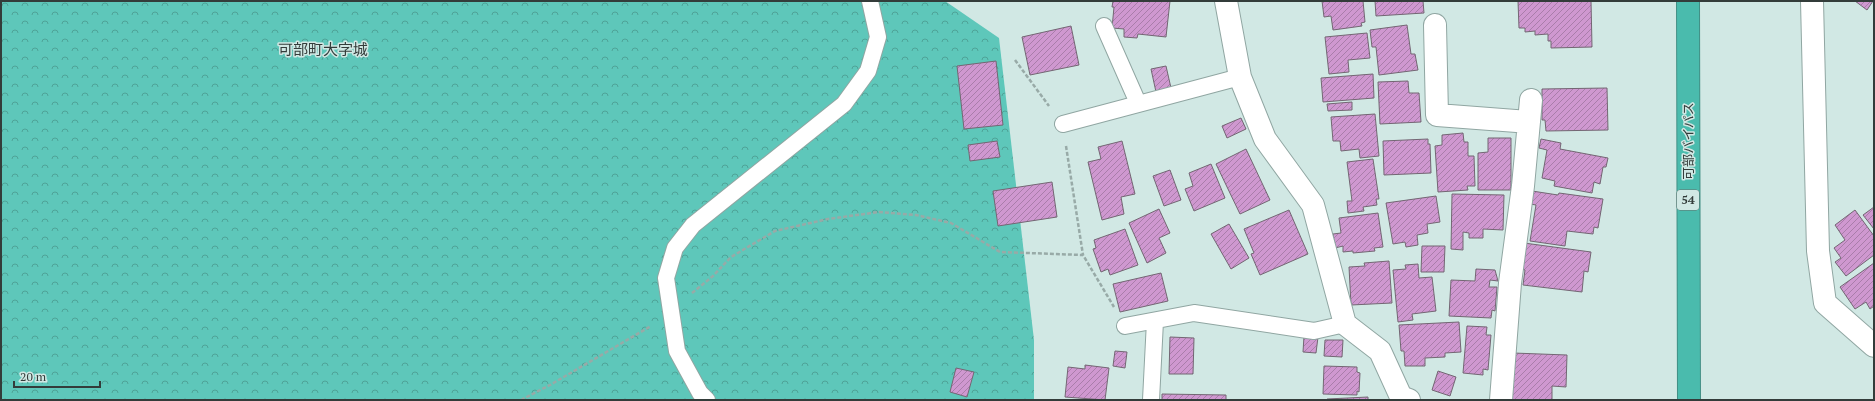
<svg xmlns="http://www.w3.org/2000/svg" width="1875" height="401" viewBox="0 0 1875 401" font-family="'PT Serif','Noto Sans JP',serif">
  <defs>
    <pattern id="forest-crowns" width="20" height="18" patternUnits="userSpaceOnUse"><rect width="20" height="18" fill="#5ec7ba"/><path d="M2 6a3 3 0 1 1 6 0M12 15a3 3 0 1 1 6 0" fill="none" stroke="#4ea398"/></pattern>
    <pattern id="building-hatch" width="6" height="6" patternUnits="userSpaceOnUse"><rect width="6" height="6" fill="#cf98d0"/><path d="M-1 1l2-2M0 6l6-6M5 7l2-2" fill="none" stroke="#a97daa"/></pattern>
  </defs>
  <rect width="100%" height="100%" fill="#d1e8e4"/>
  <!-- forest -->
  <path fill="url(#forest-crowns)" d="M1 1H945L999 38 1034 340V400H1Z"/>
  <!-- building -->
  <path fill="url(#building-hatch)" stroke="#736673" d="M1113 1H1170L1166 37 1138 34 1137 38 1124 37V29L1112 28 1114 7H1112Z
    M1322 1H1363L1365 22 1361 23 1362 26 1333 30 1331 16 1324 17Z
    M1375 1H1423L1424 13 1376 16Z
    M1518 1H1591L1592 47 1551 48V41H1548V34L1535 35V31L1525 32V28H1519Z
    M1855 1H1873L1867 10Z
    M1407 25 1411 54H1415L1418 70 1379 75 1376 47H1372L1370 30Z
    M1071 26 1079 65 1030 75 1022 37Z
    M1367 33 1370 58 1348 60 1349 72 1329 74 1325 37Z
    M996 61 1003 125 964 129 957 66Z
    M1166 66 1171 88 1156 92 1151 69Z
    M1373 74 1374 98 1323 102 1321 78Z
    M1408 81 1409 93H1419L1421 122 1380 124 1378 82Z
    M1607 88 1608 130 1546 131 1545 120H1542V89Z
    M1352 102V110L1328 111 1327 104Z
    M1375 114 1379 156 1360 158 1359 149 1341 151 1340 141H1333L1331 117Z
    M1241 118 1246 129 1227 138 1222 126Z
    M1463 133 1464 142H1468V156H1474L1475 186H1467L1468 190 1438 192 1435 146 1442 145V135Z
    M1488 138H1511V190H1478V153L1488 152Z
    M1428 139V144H1430L1431 173 1384 175 1383 141Z
    M1541 139 1561 143 1560 149 1608 158 1606 167H1603L1600 184 1594 182 1592 193 1554 186 1555 181 1542 178 1547 150 1539 148Z
    M997 141 1000 157 970 161 968 145Z
    M1122 141 1135 194 1121 197 1124 214 1102 220 1088 162 1101 159 1098 147Z
    M1246 149 1270 200 1240 214 1216 164Z
    M1373 159 1379 199H1376L1377 205 1363 207 1364 211 1348 213 1347 201H1352L1347 162Z
    M1211 164 1225 198 1194 211 1185 189 1193 186 1189 173Z
    M1170 170 1181 200 1164 206 1153 176Z
    M1052 182 1057 217 998 226 993 191Z
    M1532 191 1558 195 1559 193 1603 199 1598 228 1594 227 1593 234 1567 231 1565 246 1530 241 1536 205 1530 204Z
    M1452 194 1504 195 1503 230 1483 229V238H1469V233L1463 232V250L1451 249Z
    M1436 196 1440 222 1427 224 1428 233 1417 235 1418 245 1406 247 1405 242 1393 244 1386 203Z
    M1874 207V229L1863 215Z
    M1159 209 1170 233 1159 238 1166 253 1147 263 1129 223Z
    M1289 210 1308 254 1260 275 1251 254 1254 253 1244 229Z
    M1855 210 1874 236V255L1846 276 1835 262 1841 258 1834 248 1845 240 1835 225Z
    M1378 213 1383 247 1374 248 1375 251 1353 253V251L1343 252V246L1335 248 1333 234 1341 233 1339 218Z
    M1229 224 1249 258 1231 269 1211 234Z
    M1125 229 1138 265 1110 275 1108 269 1101 272 1093 249 1096 248 1094 240Z
    M1524 243 1591 252 1588 272 1584 271 1582 292 1523 285 1525 270 1521 269Z
    M1422 246H1445L1444 272H1421Z
    M1389 261 1392 303 1351 305 1349 267 1365 266 1364 263Z
    M1874 263V306L1870 309 1866 302 1855 309 1840 287Z
    M1418 264 1419 278 1432 277 1436 311 1412 314 1413 320 1398 322 1393 270 1406 269 1405 265Z
    M1476 269 1495 270 1498 281 1490 280 1489 287H1497L1495 311 1492 310 1491 318 1449 316 1451 280 1475 281Z
    M1161 273 1168 301 1120 312 1113 284Z
    M1459 322 1461 352 1445 353V357L1425 358V366H1405L1404 351H1401L1399 325Z
    M1467 326 1487 327 1486 335H1491L1488 370 1483 369V375L1463 373Z
    M1304 336 1318 337 1316 353 1303 352Z
    M1170 337 1194 338 1193 374H1169Z
    M1325 340H1343L1342 357 1324 356Z
    M1115 351 1127 352 1125 368 1113 366Z
    M1513 353 1567 355 1566 387 1552 386V400H1512Z
    M1085 365 1109 368 1105 400 1065 397 1068 367 1085 369Z
    M1324 366 1357 367V372L1360 373 1359 392 1357 391V395L1323 394Z
    M956 368 974 372 967 397 950 392Z
    M1438 371 1456 377 1450 396 1432 390Z
    M1162 394 1226 395V400H1162Z
    M1368 397V400H1327V399Z"/>
  <g fill="none" stroke-linecap="round" stroke-linejoin="round">
    <defs>
      <path id="lane" d="M1104 26 1138 103
        M1063 124 1240 77
        M1125 326 1194 313 1314 331 1345 324
        M707 400 700 393 677 351 666 278 675 248 693 225 844 104 868 71 878 37 870 1
        M1151 400 1155 321"/>
      <path id="street" d="M1226 1 1240 77 1265 139 1313 205 1345 324 1380 351 1401 397 1409 400
        M1812 1 1818 251 1825 303 1874 346
        M1435 25 1437 115 1529 122
        M1501 400 1510 283 1523 186 1531 100"/>
      <path id="highway" d="M1688 1 1689 400"/>
    </defs>
    <!-- lane casing -->
    <use href="#lane" stroke="#90a6a2" stroke-width="18"/>
    <!-- street casing -->
    <use href="#street" stroke="#90a6a2" stroke-width="24"/>
    <!-- highway casing -->
    <use href="#highway" stroke="#428f85" stroke-width="24"/>
    <!-- path -->
    <path stroke="#98aaa7" stroke-width="2.5" stroke-dasharray="4 2" stroke-linecap="butt" d="M1015 60 1049 106
      M1066 146 1083 255
      M692 293 713 276 731 257 775 231 828 219 879 212 916 215 951 223 1000 252 1083 255 1114 307
      M521 400 550 385 651 326"/>
    <!-- lane -->
    <use href="#lane" stroke="#fff" stroke-width="16"/>
    <!-- street -->
    <use href="#street" stroke="#fff" stroke-width="22"/>
    <!-- highway -->
    <use href="#highway" stroke="#4abbad" stroke-width="22"/>
  </g>
  <g text-anchor="middle" stroke-width="3" stroke-linejoin="round" paint-order="stroke">
    <!-- shield labels -->
    <rect fill="#d1e8e4" stroke="#62706d" stroke-width="1" x="1677" y="190" width="22" height="20" rx="3"/>
    <g font-size="12" font-weight="bold" fill="#333c3a">
      <text x="1688" y="204">54</text>
    </g>
    <!-- street labels -->
    <g font-size="13" fill="#333c3a" stroke="#d1e8e4">
      <text transform="translate(1688 141) rotate(-90)" y="5">可部バイパス</text>
    </g>
    <!-- quarter labels -->
    <g font-size="15" fill="#333c3a" stroke="#d1e8e4">
      <text x="323" y="55">可部町大字城</text>
    </g>
  </g>
  <!-- border -->
  <rect width="1875" height="401" fill="none" stroke="#333c3a" stroke-width="4"/>
  <!-- scale -->
  <path d="M14 381v6h86v-6" fill="none" stroke="#333c3a" stroke-width="2"/>
  <text x="20" y="381" font-size="12" fill="#333c3a" stroke="#d1e8e4" stroke-width="3" paint-order="stroke">20 m</text>
</svg>
